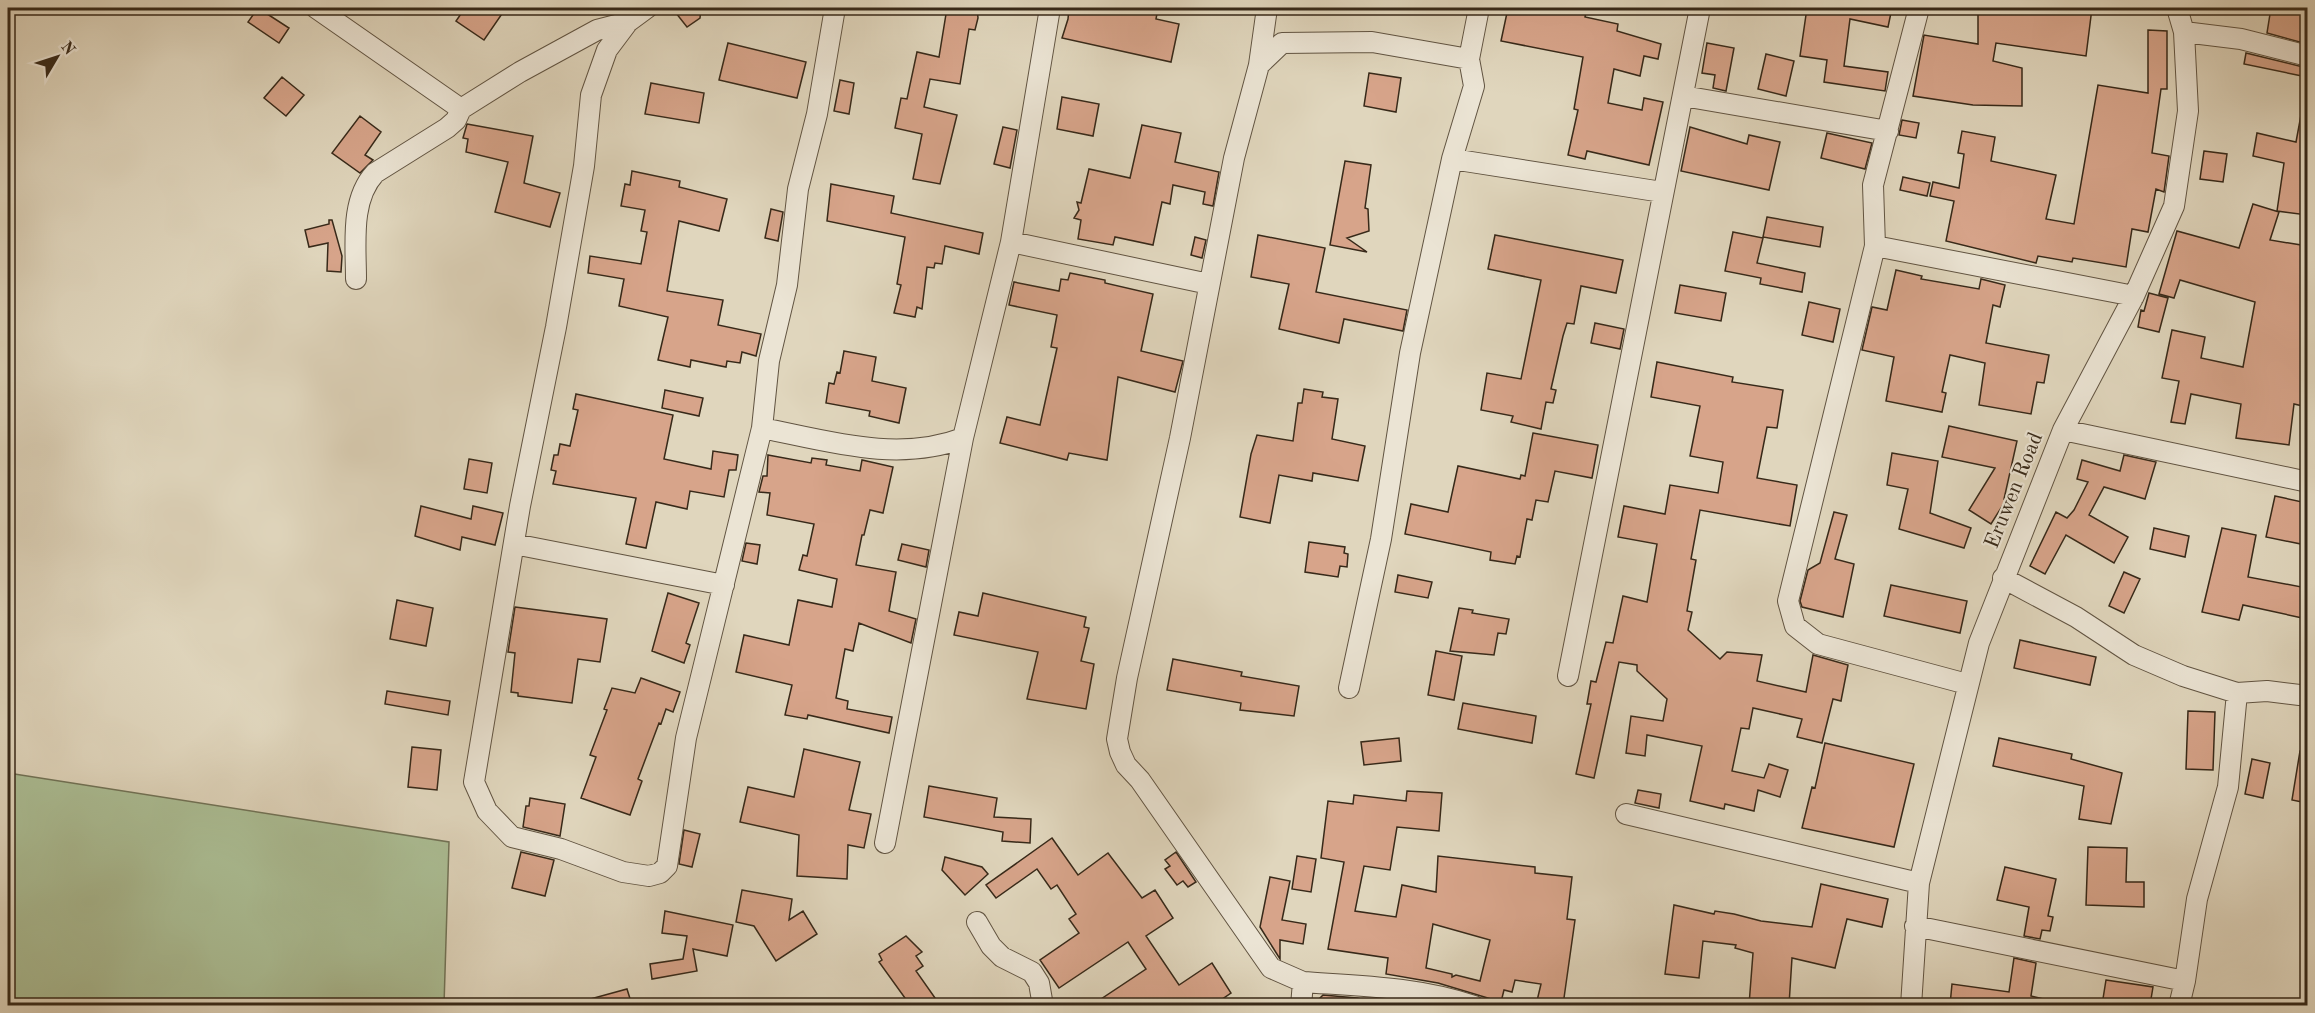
<svg xmlns="http://www.w3.org/2000/svg" width="2315" height="1013" viewBox="0 0 2315 1013" font-family="'Old Standard TT',serif">
  <rect width="100%" height="100%" fill="#e0d6bd"/>
  <filter id="stains"><feTurbulence type="fractalNoise" baseFrequency=".00333" numOctaves="4"/><feColorMatrix values="0 0 0 0 .2 0 0 0 0 .09 0 0 0 0 .02 0 0 0 .5 -.17"/></filter>
  <radialGradient id="worn" r=".72"><stop offset=".6" stop-color="#630" stop-opacity="0"/><stop offset="1" stop-color="#630" stop-opacity=".3"/></radialGradient>
  <!-- green -->
  <path fill="#acbf96" stroke="#727458" stroke-width="1.5" d="M8 773 449 842 444 1005H8Z"/>
  <!-- building -->
  <path fill="#d7a48a" stroke="#372919" stroke-width="1.5" fill-rule="evenodd" d="M258 8 289 28 279 43 248 22Z
    M465 8H506L484 40 456 21Z
    M672 8H701L700 18 687 27Z
    M947 8H977L978 18 975 30 969 29 960 84 930 79 924 107 957 115 940 184 913 179 922 134 895 128 901 98 907 99 917 52 939 57Z
    M1069 8H1158L1156 19 1179 24 1171 62 1062 38 1068 19Z
    M1508 8H1587L1585 17 1618 24 1617 31 1661 44 1658 59 1644 56 1640 76 1614 69 1608 103 1642 110 1644 98 1663 102 1649 165 1587 151 1585 159 1568 155 1578 110 1574 109 1583 57 1501 41Z
    M1807 8H1892L1888 27 1850 19 1844 66 1888 72 1885 91 1824 82 1827 60 1800 56Z
    M1978 8H2092L2086 56 1996 43 1993 61 2022 68V106L1973 105 1913 96 1924 35 1978 44Z
    M2271 8H2307V44L2267 33Z
    M2148 30 2167 31V89H2161L2152 153 2169 156 2164 192 2156 189 2148 232 2132 229 2126 267 2073 258 2072 262 2038 256 2036 263 1946 241 1954 201 1930 196 1933 182 1959 188 1964 154 1958 153 1962 131 1995 137 1991 161 2056 175 2046 219 2074 224 2098 85 2148 93Z
    M728 43 806 62 797 98 719 80Z
    M1707 43 1734 48 1726 91 1713 88 1715 75 1702 73Z
    M2246 53 2307 68V77L2244 64Z
    M1766 54 1794 61 1786 96 1758 89Z
    M1369 73 1401 78 1396 112 1364 106Z
    M282 77 304 95 286 116 264 98Z
    M840 80 854 83 849 114 834 111Z
    M651 83 704 93 699 123 645 114Z
    M1062 97 1099 104 1093 136 1057 129Z
    M2301 115H2307V215L2277 211 2284 163 2253 156 2257 133 2296 142Z
    M360 116 381 132 365 155 373 160 360 173 332 153Z
    M1902 120 1919 123 1916 138 1899 135Z
    M467 124 533 136 524 183 560 193 550 227 495 212 508 162 466 152 468 139 463 138Z
    M1142 125 1181 133 1175 162 1219 172 1213 206 1203 204 1205 192 1173 185 1170 204 1162 202 1153 245 1115 237 1113 245 1078 239 1081 220 1074 218 1079 210 1077 202 1081 203 1089 169 1130 178Z
    M1003 127 1017 130 1010 168 994 164Z
    M1690 127 1747 144 1749 135 1780 142 1769 190 1681 171Z
    M1827 133 1872 143 1865 169 1821 158Z
    M2204 151 2227 154 2223 182 2200 179Z
    M1345 161 1371 165 1365 208 1368 209 1369 231 1347 238 1367 252 1330 245Z
    M632 171 680 181 679 187 727 199 719 231 679 221 667 291 723 300 718 325 761 334 756 356 742 352 740 363 727 361 726 367 691 360 690 367 658 360 668 317 619 306 624 279 588 273 590 256 641 264 647 232 641 231 645 210 621 206 625 184 630 185Z
    M1903 177 1930 183 1927 196 1900 190Z
    M831 184 894 196 891 213 983 233 979 254 945 246 942 264 935 263 934 268 927 267 922 309 917 307 915 317 894 313 901 285 897 284 905 237 827 221Z
    M2253 204 2279 212 2270 240 2307 246V407L2294 404 2289 445 2236 438 2241 404 2191 394 2185 424 2171 422 2179 381 2162 378 2172 330 2205 337 2201 358 2243 367 2255 302 2180 280 2174 298 2159 294 2177 231 2239 248Z
    M771 209 783 212 778 241 765 238Z
    M1767 217 1823 227 1820 247 1763 237Z
    M329 220H332L342 256 341 272 327 271 328 243 309 247 305 230 329 224Z
    M1733 232 1763 238 1757 263 1805 273 1802 292 1760 284 1761 278 1725 271Z
    M1258 235 1325 248 1316 292 1407 310 1403 331 1344 319 1339 343 1279 329 1289 284 1251 277Z
    M1495 235 1623 260 1616 293 1581 286 1574 324 1567 323 1563 336 1551 389 1556 390 1553 403 1546 402 1541 429 1511 422 1513 416 1481 410 1487 373 1521 379 1541 280 1488 269Z
    M1195 237 1206 240 1202 258 1191 255Z
    M1896 270 1922 276 1921 279 1979 289 1981 279 2005 285 2000 307 1993 305 1986 343 2049 355 2044 383 2037 382 2031 414 1979 405 1985 363 1950 355 1942 392 1946 393 1942 412 1886 401 1894 357 1862 350 1872 307 1887 310Z
    M1070 273 1105 280V283L1153 294 1141 351 1183 361 1175 392 1118 377 1107 460 1069 453 1067 460 1000 443 1007 417 1040 425 1057 348 1051 347 1057 315 1009 305 1014 282 1059 291 1061 279 1068 280Z
    M1680 285 1726 293 1721 321 1675 313Z
    M2149 293 2168 298 2159 332 2138 327 2141 310 2144 311Z
    M1809 302 1840 309 1833 342 1802 335Z
    M1595 323 1624 329 1620 349 1591 343Z
    M844 351 876 357 872 381 906 388 899 423 869 416 870 411 826 403 829 383 834 384 837 372 840 373Z
    M1657 362 1733 377 1732 382 1783 390 1777 428 1767 427 1757 478 1797 485 1790 526 1700 510 1691 559 1696 560 1687 611 1692 612 1688 630 1720 659 1727 652 1762 655 1757 681 1806 692 1813 655 1848 665 1841 701 1833 699 1822 743 1797 737 1802 719 1753 708 1749 729 1741 728 1732 771 1764 778 1769 764 1788 770 1780 797 1758 790 1754 811 1725 804 1724 809 1690 801 1702 746 1647 735 1645 756 1626 753 1631 716 1663 721 1667 699 1637 671V665L1619 662 1594 778 1576 774 1591 704H1587L1591 681 1596 682 1606 642 1613 643 1623 596 1647 602 1657 544 1618 537 1624 506 1665 514 1670 485 1718 493 1723 462 1690 456 1700 406 1651 397Z
    M1304 389 1323 392 1322 397 1338 399 1332 439 1365 446 1358 481 1313 473 1312 481 1279 475 1270 523 1240 517 1251 454 1257 435 1293 441 1298 403H1302Z
    M665 390 703 398 699 416 662 408Z
    M576 394 673 415 664 459 711 469 713 451 738 455 736 470H729L724 497 690 491 687 509 656 502 646 548 626 544 636 498 553 484 556 471 551 470 554 455H558L560 444 570 446 578 410 573 409Z
    M1949 426 2017 441 2004 499 2006 500 1991 524 1969 510 1995 468 1942 457Z
    M1533 433 1598 445 1592 478 1555 471 1548 502 1536 500 1532 520 1527 519 1520 557 1517 556 1515 564 1490 560 1491 552 1405 534 1411 504 1448 512 1458 466 1520 479 1521 475 1525 476Z
    M1892 453 1938 461 1930 513 1971 528 1964 548 1899 529 1908 489 1887 485Z
    M768 455 811 463 812 458 827 460 826 465 860 471 862 460 893 467 883 513 870 510 864 535H862L856 565 896 572 889 611 916 619 911 643 859 623 853 651 845 649 836 698 848 701 847 709 892 717 889 733 808 715 807 719 785 715 792 685 736 672 744 635 789 645 798 600 832 607 837 579 799 570 803 555 807 556 814 524 767 515 770 493 759 492 763 476H767Z
    M2124 455 2156 462 2145 499 2104 487 2089 515 2128 537 2114 563 2066 535 2045 574 2030 566 2056 512 2067 518 2074 510 2088 482 2077 479 2082 460 2120 471Z
    M469 459 492 463 487 493 464 489Z
    M2275 496 2307 503 2301 544 2266 537Z
    M421 506 471 519 473 506 503 513 495 545 462 537 460 550 415 536Z
    M1834 512 1847 515 1835 559 1854 564 1843 617 1802 607 1800 601 1808 570 1820 563Z
    M2154 528 2189 536 2185 557 2150 549Z
    M2222 528 2256 535 2248 577 2307 588V619L2243 605 2239 620 2202 612Z
    M1309 542 1345 547 1344 553 1348 554 1347 567 1340 566 1338 577 1305 572Z
    M746 543 760 545 757 564 742 561Z
    M902 544 929 550 926 567 898 560Z
    M2124 572 2140 579 2124 613 2109 606Z
    M1398 575 1432 582 1428 598 1395 592Z
    M1891 585 1967 601 1960 633 1884 616Z
    M668 593 699 603 686 643 690 645 684 663 652 651Z
    M983 593 1086 617 1084 627 1089 628 1081 661 1094 664 1086 709 1027 699 1038 652 954 635 959 612 978 616Z
    M397 600 433 608 426 646 390 639Z
    M515 607 607 619 600 662 578 659 572 703 518 696V693L511 692 515 653 508 652Z
    M1459 608 1473 610 1472 613 1509 619 1506 634 1498 633 1494 655 1450 651Z
    M2020 640 2096 657 2090 685 2014 668Z
    M1436 651 1462 656 1454 700 1428 695Z
    M1173 659 1242 672 1241 676 1299 686 1294 716 1240 710 1241 703 1167 690Z
    M641 678 680 692 673 712 666 709 661 724 659 723 638 779 642 781 630 815 581 798 596 757 590 755 607 710 604 709 612 688 635 693Z
    M387 691 450 701 448 715 385 704Z
    M1463 703 1536 716 1532 743 1458 729Z
    M2188 711 2215 712 2213 770 2186 769Z
    M1399 738 1401 761 1364 765 1361 742Z
    M1999 738 2072 754 2071 759 2122 773 2111 824 2079 819 2084 786 1993 766Z
    M1825 743 1914 764 1894 847 1802 828 1812 787 1815 788Z
    M412 747 441 750 437 790 408 787Z
    M804 749 860 762 849 810 871 814 864 848 848 845 847 879 797 876 799 835 740 822 748 787 794 797Z
    M2300 751 2307 752V803L2292 800Z
    M2252 759 2270 763 2263 798 2245 794Z
    M929 786 997 798 994 817 1031 819 1030 843 1002 841 1003 832 924 817Z
    M1638 790 1661 794 1659 808 1635 803Z
    M1407 791 1442 793 1439 831 1397 827 1390 870 1364 866 1355 911 1396 917 1402 885 1436 892 1438 856 1535 867V873L1572 877 1567 919 1575 920 1563 1005H1536L1541 984 1515 980 1512 992 1504 990 1501 1002 1438 983 1386 974 1388 958 1328 949 1344 862 1321 858 1328 801 1353 804 1354 795 1406 801ZM1433 924 1490 940 1480 981 1456 975 1452 977V974L1426 968Z
    M530 798 565 804 560 836 523 827 526 806H529Z
    M684 830 700 834 692 867 679 864Z
    M1052 838 1078 875 1108 853 1142 898 1155 890 1173 918 1146 936 1179 985 1212 963 1231 993 1221 1000 1225 1005H1092L1146 969 1128 942 1059 988 1040 960 1079 933 1069 919 1076 914 1057 885 1051 889 1037 869 996 898 986 885Z
    M2088 847 2127 848 2126 882H2144V907L2086 905Z
    M521 852 554 860 545 896 512 888Z
    M1176 852 1196 882 1188 887 1183 881 1177 885 1165 869 1170 866 1165 860Z
    M1297 856 1316 859 1311 892 1292 889Z
    M945 857 982 867 988 874 965 895 942 870Z
    M2005 867 2056 879 2048 916 2053 917 2050 931 2042 930 2040 939 2024 936 2029 907 1997 900Z
    M1270 877 1290 881 1282 920 1306 924 1303 944 1280 940V959L1260 927Z
    M1821 884 1888 899 1882 927 1847 919 1835 968 1792 958 1789 1005H1749L1753 953 1735 948 1736 945 1703 941 1699 978 1665 974 1674 905 1714 914 1715 911 1734 914 1761 921 1812 927Z
    M742 890 792 899 789 920 803 911 817 934 776 961 754 926 736 922Z
    M665 911 733 925 727 956 693 949 697 971 652 979 650 964 683 959 687 936 662 933Z
    M906 936 922 952 916 956 923 966 916 971 940 1005H910L879 962 882 960 879 954Z
    M2014 958 2036 963 2031 996 2044 999 2043 1005H1950L1952 984 2009 992Z
    M2106 980 2153 987 2150 1005H2102Z
    M627 989 632 1005H584L583 1001Z
    M1323 995 1357 998 1370 1001V1005H1313Z"/>
  <g fill="none" stroke-linecap="round" stroke-linejoin="round">
    <defs>
      <path id="minor" d="M316 8 461 109
        M647 8 628 22 607 50 591 95 584 166 556 327 520 506 474 782 487 811 512 837 561 849 623 872 649 876 660 873 667 866 686 738 762 428 769 361 787 285 798 189 817 114 835 8
        M1267 8 1259 65 1234 158 1180 438 1127 678 1117 739 1120 752 1126 765 1140 780 1271 968 1303 982
        M1919 8 1873 185 1875 246 1788 601 1795 626 1818 644 1967 684
        M2184 32 2241 39 2308 56
        M1259 65 1282 43 1372 42 1469 59
        M1683 96 1888 131
        M1452 159 1662 192
        M1011 242 1209 284
        M1875 246 2134 296
        M356 279C356 244 350 200 375 173L447 128 456 120 461 109 520 72 597 30 628 22
        M762 428C828 441 898 463 963 438
        M2063 430 2308 482
        M514 544 724 585
        M2003 578 2076 617 2134 655 2183 676 2237 693 2267 691 2308 696
        M1568 676 1700 8
        M1349 688 1381 539 1410 353 1452 159 1474 86 1469 59 1479 8
        M1626 814 1919 883
        M885 843 963 438 1011 242 1050 8
        M977 922 991 946 1002 957 1032 972 1039 983 1043 1006
        M1915 926 2185 981
        M1301 1006 1303 982C1360 986 1419 987 1474 1006
        M1911 1006 1919 883 1979 643 2063 430 2134 296 2174 206 2188 111 2184 32 2177 8
        M2179 1006 2185 981 2197 899 2228 787 2237 693"/>
    </defs>
    <!-- minor casing -->
    <use href="#minor" stroke="#615442" stroke-width="22"/>
    <!-- minor -->
    <use href="#minor" stroke="#ebe4d4" stroke-width="20"/>
  </g>
  <g text-anchor="middle" stroke-width="4.5" stroke-linejoin="round" paint-order="stroke">
    <!-- street labels -->
    <g font-size="21" fill="#372919" stroke="#ebe4d4">
      <text transform="translate(2013 490) rotate(-68)" y="7">Eruwen Road</text>
    </g>
  </g>
  <!-- margin -->
  <rect width="2315" height="1013" fill="none" stroke="#e0d6bd" stroke-width="30"/>
  <rect x="9" y="9" width="2297" height="995" fill="none" stroke="#372919" stroke-width="3"/>
  <rect x="15" y="15" width="2285" height="983" fill="none" stroke="#372919" stroke-width="1.5"/>
  <!-- north arrow -->
  <g transform="translate(57 57) rotate(51)" stroke="#ebe4d4" stroke-width="4.5" paint-order="stroke">
  <path d="M0-4.5L10 22L0 15L-10 22Z" fill="#372919"/>
  <text y="-9" font-size="16" font-weight="bold" text-anchor="middle" fill="#372919">N</text>
  </g>
  <rect width="100%" height="100%" filter="url(#stains)"/>
  <rect width="100%" height="100%" fill="url(#worn)"/>
</svg>
